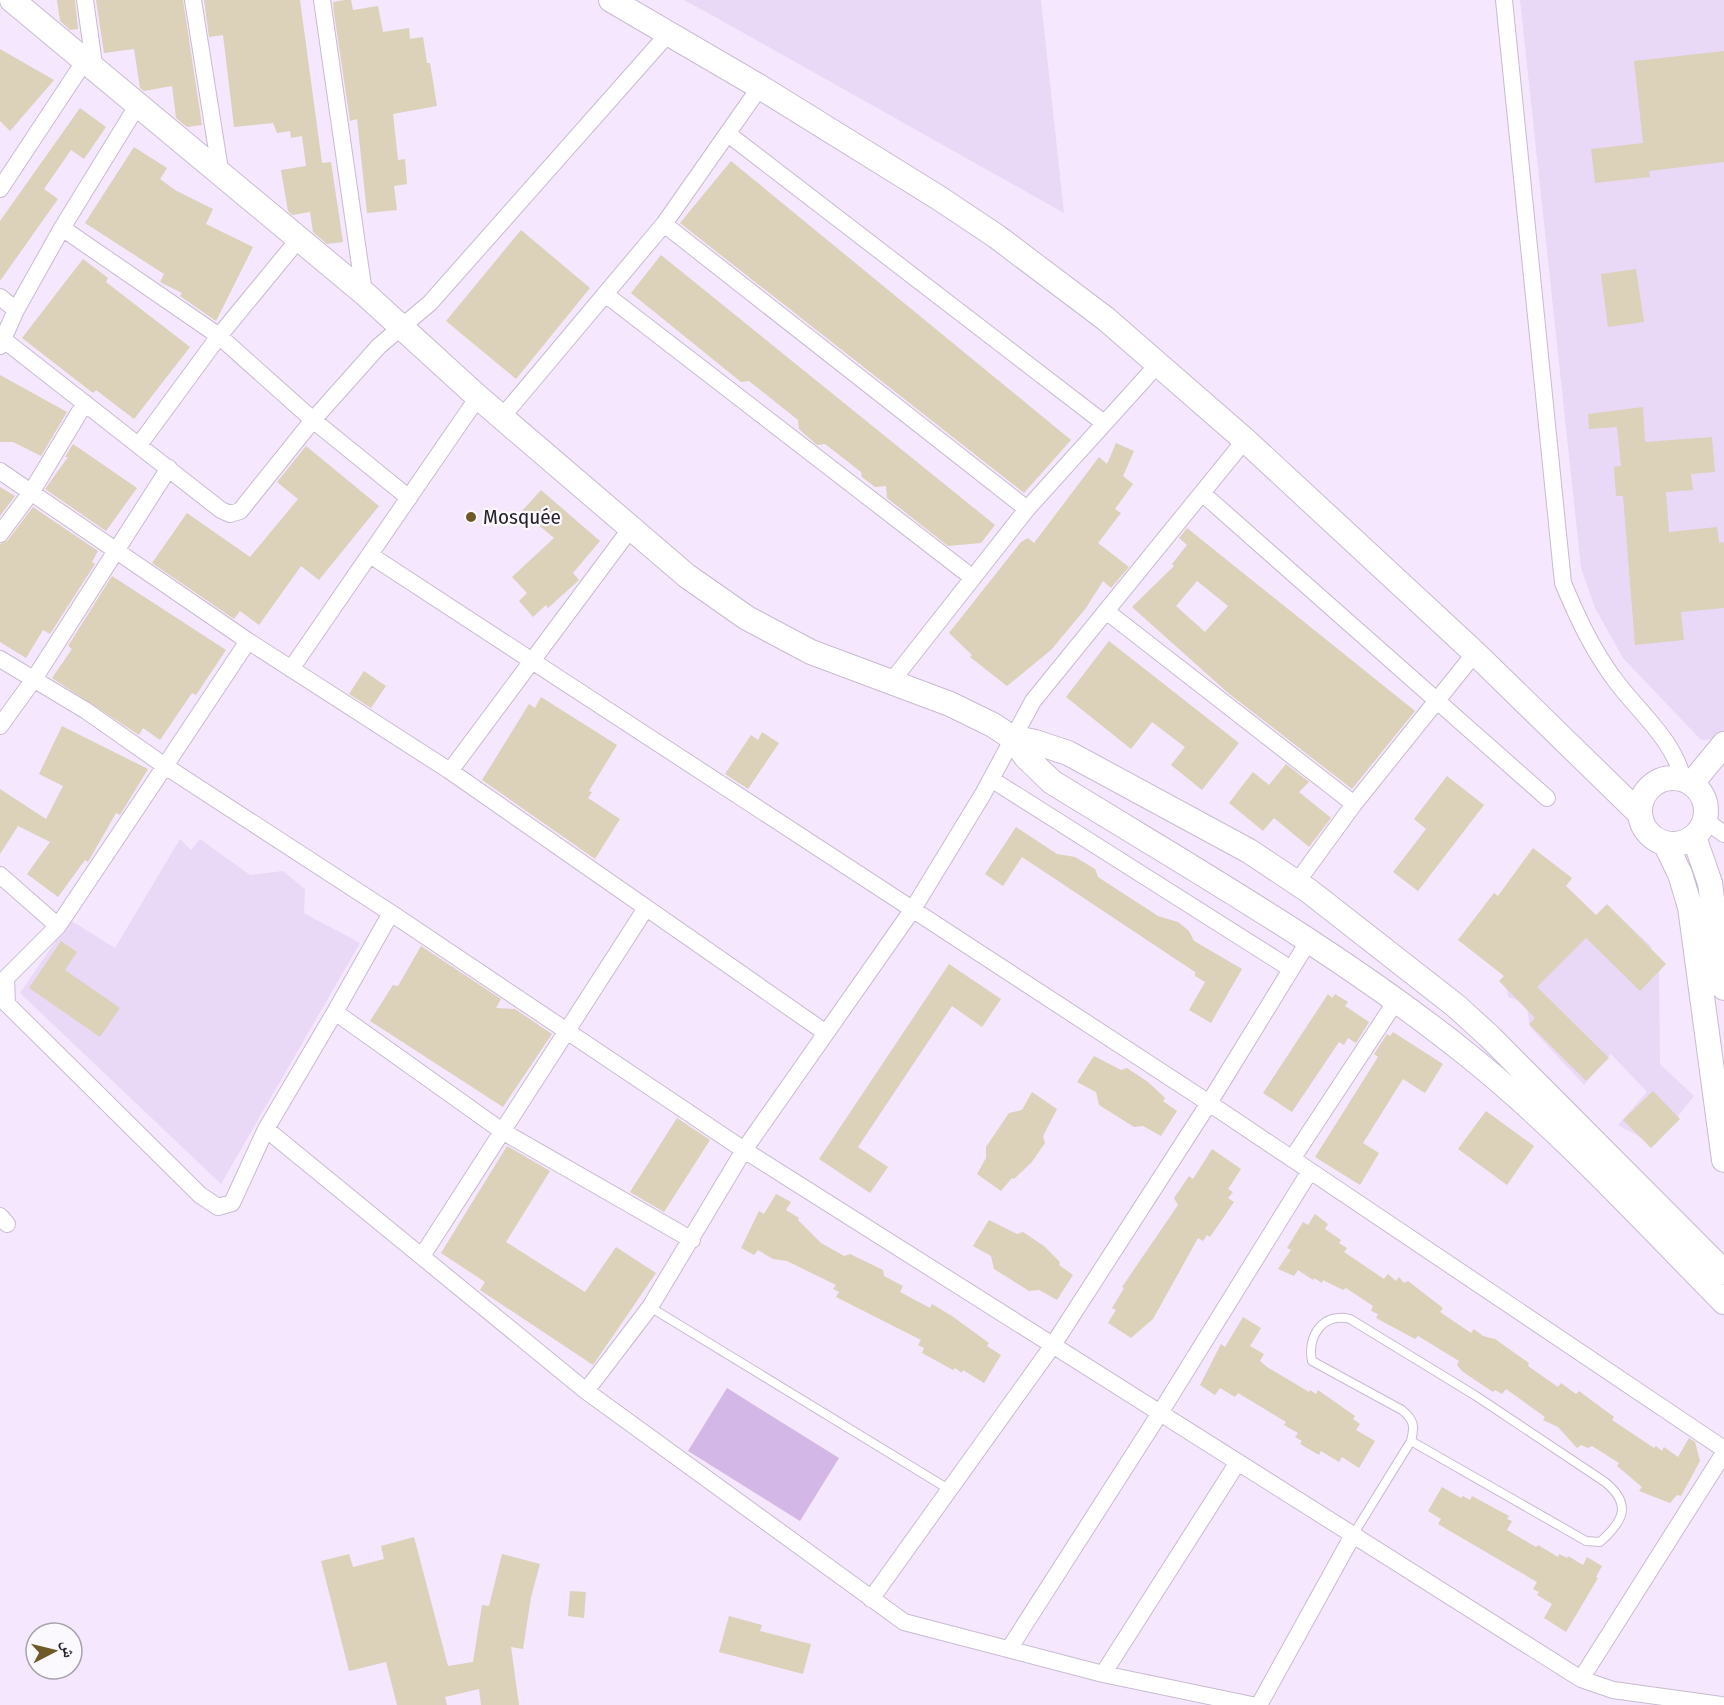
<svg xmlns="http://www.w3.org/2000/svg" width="1724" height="1705" viewBox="0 0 1724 1705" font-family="'Fira Sans Condensed','Noto Naskh Arabic',sans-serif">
  <rect width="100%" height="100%" fill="#f5e7fe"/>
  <!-- built -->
  <path fill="#ead9f6" d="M684 0H1041L1064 213 717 18Z
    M1520 0H1724V738L1701 740 1623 658 1595 608 1581 568Z
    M180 839 191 850 200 839 250 875 283 871 305 889 304 913 360 943 221 1184 20 993 70 920 115 948Z
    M1607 905 1652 947 1647 952 1659 965 1660 1064 1694 1096 1655 1145 1618 1125 1647 1092 1611 1054 1584 1085 1530 1027 1526 1003 1508 997 1506 985 1577 921 1600 914Z"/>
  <!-- green -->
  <path fill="#d3b7e6" d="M727 1388 839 1458 800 1521 688 1451Z"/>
  <!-- building -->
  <path fill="#dcd1b9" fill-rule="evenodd" d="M57 0H75L78 29 70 30 60 21Z
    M96 0H183L202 125 187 127 176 118 172 86 144 91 140 88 134 49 104 53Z
    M204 0H300L322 163 331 162 343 242 327 244 313 232 310 212 292 215 288 211 281 170 306 166 302 136 291 138 290 131 277 133 273 123 234 127 223 35 209 37Z
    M345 0H351L353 10 378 6 383 32 409 28 410 39 423 37 427 63H430L437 106 393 114 398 160 405 159 407 184 394 186 397 210 367 213 357 119 350 121 334 13 333 2Z
    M0 49 54 80 10 131 0 121Z
    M1724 51V162L1649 171 1650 177 1595 183 1591 149 1643 143 1634 61Z
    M80 108 106 127 84 159 71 150 44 189 58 199 0 281V221Z
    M134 147 167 168 160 179 175 190 213 209 206 224 253 247 216 321 180 296 182 293 160 282 164 274 85 223Z
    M731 161 1071 440 1024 493 680 223Z
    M521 230 590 288 516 379 446 321Z
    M661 255 995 525 981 543 948 546 887 498 886 486 875 487 862 477 861 472 825 444 817 445 799 429 798 420 749 381 741 382 631 293Z
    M83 259 108 278 106 282 190 347 134 419 96 390 93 393 22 338Z
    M1636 269 1644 322 1608 327 1601 274Z
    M0 375 67 412 41 456 13 442H0Z
    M1643 407 1645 442 1712 437 1715 472 1691 474 1693 490 1666 492 1669 532 1717 527 1719 543 1724 542V608L1681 612 1684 640 1635 645 1623 496H1616L1614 467 1621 466 1617 427 1589 429 1588 414Z
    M1116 443 1134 451 1123 476 1133 484 1115 509 1121 513 1098 543 1129 567 1111 588 1103 581 1086 608 1051 650 1007 686 970 657 972 655 949 633 1021 542 1028 538 1034 543 1099 457 1107 464Z
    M73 444 137 488 106 531 45 489 68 457H65Z
    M306 446 379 506 319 580 301 566 259 625 240 611 234 619 152 563 187 513 250 557 298 499 277 482Z
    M0 487 15 496 0 516Z
    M541 490 600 541 573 573 579 580 548 608 546 605 533 617 519 601 527 593 512 577 554 538 522 511Z
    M33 507 98 551 92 562 95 564 50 634 43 630 26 658 0 642V544L8 540Z
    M1187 528 1415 711 1352 789 1227 692 1132 607 1174 566 1172 564 1187 545 1179 538ZM1197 581 1228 606 1205 632 1176 606Z
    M112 576 226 650 196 695 192 693 160 740 143 728 139 735 52 678 72 649 68 646Z
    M1109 641 1239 743 1202 790 1171 765 1185 747 1152 722 1131 749 1066 697Z
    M364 671 386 686 371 708 349 694Z
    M541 697 617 745 589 791 592 792 588 798 620 819 595 859 482 780 529 704 535 708Z
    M62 726 148 769 120 815 116 813 88 862 85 860 58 897 27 874 50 842 18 826 0 854V789L46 819 63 786 39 774Z
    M762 732 779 743 748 789 725 774 751 735 758 740Z
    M1286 764 1309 782 1299 792 1331 818 1309 847 1274 818 1263 831 1229 803 1253 772 1269 785Z
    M1447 776 1484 805 1418 891 1393 872 1426 829 1414 819Z
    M1016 827 1057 854 1075 857 1095 869 1098 877 1158 916 1178 922 1189 931 1194 941 1242 969 1211 1023 1189 1010 1205 982 1195 976V972L1022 857 1003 886 985 874Z
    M1533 848 1572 878 1566 886 1596 915 1607 904 1666 964 1640 991 1586 938 1537 987 1609 1058 1586 1081 1529 1024 1535 1018 1499 981 1504 976 1458 940 1494 893 1498 896Z
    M61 941 77 952 65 970 120 1008 100 1037 29 988Z
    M421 946 501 999 496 1008 515 1009 552 1034 503 1107 370 1021 393 985 398 986Z
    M949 964 1001 999 982 1027 952 1006 858 1147 888 1167 870 1193 819 1159Z
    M1328 994 1332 998 1335 994 1348 1002 1345 1006 1369 1022 1356 1043 1348 1038 1344 1045 1339 1042 1292 1112 1263 1093Z
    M1393 1032 1443 1064 1425 1093 1403 1079 1363 1143 1379 1153 1360 1185 1315 1157 1378 1057 1374 1054 1387 1034 1390 1036Z
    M1094 1056 1121 1070 1127 1068 1148 1082 1165 1098 1163 1101 1177 1111 1161 1136 1143 1126 1134 1127 1099 1105 1096 1092 1077 1082Z
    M1653 1091 1680 1119 1651 1148 1623 1120Z
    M1032 1092 1057 1109 1043 1136 1045 1143 1031 1163 1014 1179 1012 1178 1001 1191 977 1174 986 1158V1147L1009 1113 1022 1110Z
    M1486 1111 1534 1146 1507 1185 1458 1149Z
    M677 1118 710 1140 664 1212 630 1192Z
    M507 1146 550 1171 506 1242 585 1292 616 1247 656 1273 593 1365 480 1290 485 1282 441 1253Z
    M1212 1149 1241 1169 1228 1189 1233 1192 1228 1198 1234 1202 1210 1237 1207 1235 1203 1241 1198 1238 1153 1319 1131 1338 1108 1323 1116 1310 1112 1308 1124 1288 1122 1287 1178 1205 1174 1198 1189 1176 1193 1179Z
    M776 1194 791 1202 786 1210 799 1218 798 1220 821 1243 844 1256 850 1254 883 1270 884 1276 903 1286 900 1292 930 1308 932 1304 952 1316 989 1343 987 1346 1001 1355 984 1383 963 1370 962 1373 955 1368 953 1370 922 1353 924 1348 918 1345 921 1340 836 1297 839 1292 833 1289 836 1285 787 1261 773 1259 758 1250 754 1255 741 1248 759 1211 764 1214Z
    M1315 1214 1328 1224 1325 1229 1341 1240 1339 1243 1347 1248 1344 1252 1384 1279 1388 1274 1396 1281 1399 1277 1404 1283 1408 1281 1443 1308 1440 1312 1471 1333 1474 1329 1483 1336 1495 1339 1529 1363 1528 1366 1558 1387 1561 1383 1576 1394 1579 1391 1614 1417 1612 1420 1654 1448 1656 1446 1662 1451 1664 1447 1678 1457 1689 1438 1695 1442 1700 1461 1681 1496 1677 1495 1670 1503 1639 1491 1642 1487 1617 1466 1619 1463 1592 1446 1588 1448 1581 1445 1577 1448 1558 1427 1543 1420 1545 1417 1506 1389 1502 1394 1495 1390 1493 1392 1463 1372 1457 1365 1459 1361 1418 1336 1415 1339 1376 1318 1378 1314 1371 1311 1373 1306 1346 1288 1343 1290 1323 1280 1322 1283 1314 1278 1313 1280 1298 1270 1294 1276 1278 1269 1291 1250 1287 1248 1303 1222 1308 1225Z
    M989 1220 1017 1234 1023 1232 1044 1246 1060 1262 1059 1265 1073 1275 1057 1300 1039 1290 1029 1291 994 1269 991 1256 973 1246Z
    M1243 1317 1261 1328 1250 1346 1264 1354 1260 1361 1267 1367 1309 1392 1310 1390 1316 1394 1318 1390 1355 1416 1353 1419 1360 1424 1356 1430 1375 1441 1359 1468 1342 1457 1339 1462 1321 1451 1319 1455 1300 1444 1302 1441 1295 1437 1298 1433 1284 1425 1286 1422 1238 1393 1235 1397 1220 1388 1215 1395 1200 1385 1221 1344 1225 1347Z
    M1442 1487 1461 1498 1463 1496 1470 1500 1472 1496 1509 1516 1507 1519 1512 1521 1507 1530 1536 1547 1538 1545 1558 1557 1559 1554 1567 1558 1568 1556 1583 1565 1587 1557 1602 1566 1596 1577 1598 1578 1566 1632 1544 1618 1552 1604 1537 1595 1539 1592 1533 1589 1537 1582 1438 1524 1441 1519 1428 1511Z
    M414 1537 448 1666 473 1662 482 1605 489 1606 502 1554 540 1564 531 1597 523 1649 511 1647 519 1705H481L479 1689 445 1697 447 1705H397L386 1662 349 1671 321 1561 349 1554 353 1567 384 1559 381 1546Z
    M570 1591 586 1592 584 1618 568 1616Z
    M729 1616 762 1625 760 1631 811 1644 803 1674 719 1652Z"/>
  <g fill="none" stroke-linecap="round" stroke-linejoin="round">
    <defs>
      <path id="lane" d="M650 1307 950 1490
        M1353 1535 1411 1441C1415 1426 1414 1420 1402 1410L1312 1361C1307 1336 1323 1312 1350 1319L1476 1396 1605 1482C1632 1504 1624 1521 1600 1542L1586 1541 1411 1441"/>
      <path id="street" d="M85 0 95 71
        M193 0 221 176
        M322 0 364 293
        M1504 0 1563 583C1578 619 1594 653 1618 684 1642 715 1673 740 1683 779
        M728 134 1104 423
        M0 189 84 62
        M664 224 1027 509
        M62 228 219 336 313 420 409 498
        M605 294 973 578
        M0 297 16 310
        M4 340 221 510 230 514 240 511 313 420 379 346 430 303 668 34
        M0 346 16 310 62 228 137 106
        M502 417 664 224 760 87
        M139 445 219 336 298 240
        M0 471 248 641 450 771 826 1033
        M1202 493 1547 798
        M0 534 32 491 85 403
        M370 555 1209 1103 1724 1449
        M1106 611 1354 804
        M248 641 165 766 391 913 335 1012
        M0 659 85 710 165 766 58 926
        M291 669 478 397
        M891 682 1027 509 1159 363
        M0 726 34 679 169 468
        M450 771 631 528
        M991 779 1291 969
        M1705 820 1724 834
        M0 875 58 926 6 978 7 1004 200 1195 218 1207 232 1203 266 1129 335 1012 502 1131 692 1240
        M1297 882 1354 804 1475 653
        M391 913 744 1150 1581 1679 1613 1690 1721 1705
        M266 1129 586 1391 904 1622 1103 1674 1252 1705
        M1292 1159 1396 1001
        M0 1216 7 1224
        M422 1256 646 908
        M586 1391 650 1307 744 1150 913 909 983 794 1033 701 1245 440
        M871 1599 1053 1345 1209 1103 1308 942
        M1009 1649 1160 1413 1310 1171
        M1103 1674 1238 1462
        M1581 1679 1724 1453
        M1259 1705 1353 1535"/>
      <path id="secondary" d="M12 0 364 293 478 397 687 576 747 618 811 652 950 704 993 725 1011 737 1026 757 1052 782C1193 869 1340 952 1469 1056 1561 1130 1641 1218 1724 1302
        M611 0 760 87 939 198 996 236 1106 319 1245 440 1475 653 1640 814
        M1011 737 1035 742 1068 753 1249 851 1309 891 1456 1006 1489 1036 1724 1272
        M1640 811a33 33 0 1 1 66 0a33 33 0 1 1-66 0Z
        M1692 783 1724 744
        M1694 837 1710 883 1724 988
        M1665 843 1680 874 1690 907 1724 1160"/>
    </defs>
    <!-- lane casing -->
    <use href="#lane" stroke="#c8bbd1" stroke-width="10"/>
    <!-- street casing -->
    <use href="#street" stroke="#c8bbd1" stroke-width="18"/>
    <!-- secondary casing -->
    <use href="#secondary" stroke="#c8bbd1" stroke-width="26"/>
    <!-- lane -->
    <use href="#lane" stroke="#fff" stroke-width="8"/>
    <!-- street -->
    <use href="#street" stroke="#fff" stroke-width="16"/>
    <!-- secondary -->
    <use href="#secondary" stroke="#fff" stroke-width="24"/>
  </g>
  <!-- markers -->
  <circle fill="#6f5929" stroke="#fcf9fe" stroke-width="2" cx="471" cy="517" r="6"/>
  <g text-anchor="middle" stroke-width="4.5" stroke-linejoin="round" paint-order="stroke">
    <!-- poi labels -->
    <g font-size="21" fill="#27222b" stroke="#fcf9fe" text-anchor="start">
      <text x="483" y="524">Mosquée</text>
    </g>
  </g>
  <!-- north arrow -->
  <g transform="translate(54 1651) rotate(83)"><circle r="28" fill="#fcf9fe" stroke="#a7a3aa" stroke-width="1.5"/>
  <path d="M0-4.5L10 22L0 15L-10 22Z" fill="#6f5929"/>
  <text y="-9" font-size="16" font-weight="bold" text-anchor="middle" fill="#27222b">ش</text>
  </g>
</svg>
